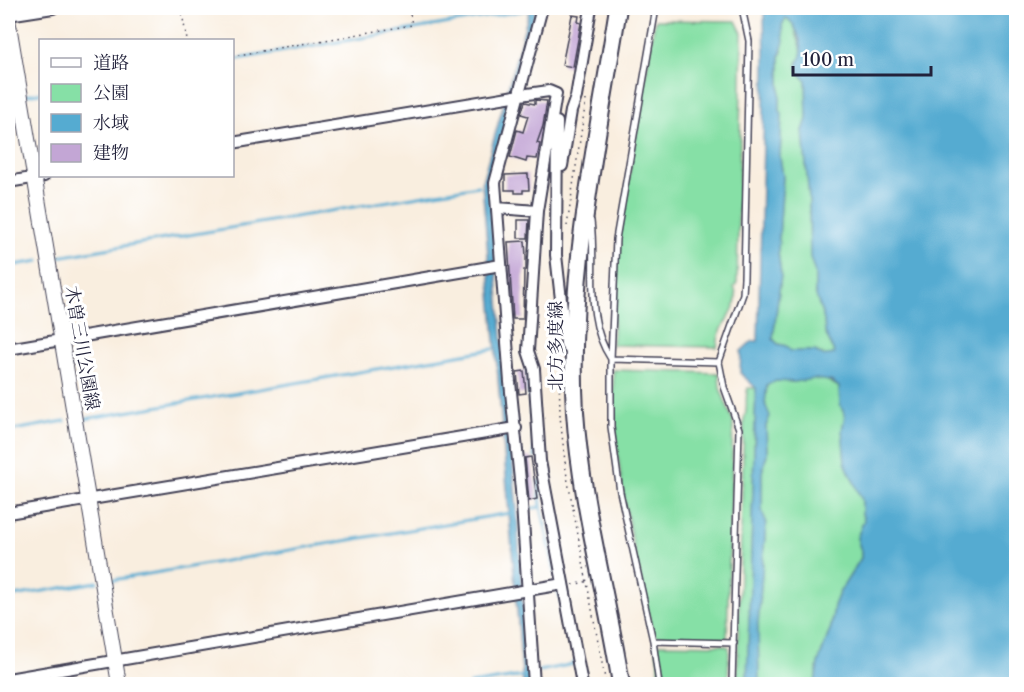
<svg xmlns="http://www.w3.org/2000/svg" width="1024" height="692" viewBox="0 0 1024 692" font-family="'Libre Caslon Text','Noto Serif JP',serif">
  <rect width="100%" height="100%" fill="#fff"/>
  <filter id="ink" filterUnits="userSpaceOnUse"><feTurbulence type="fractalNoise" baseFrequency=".0167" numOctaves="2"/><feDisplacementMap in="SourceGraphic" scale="12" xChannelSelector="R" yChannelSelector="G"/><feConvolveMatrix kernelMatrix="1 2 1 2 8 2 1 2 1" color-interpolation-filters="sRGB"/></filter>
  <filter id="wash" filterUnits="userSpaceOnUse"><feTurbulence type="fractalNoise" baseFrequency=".008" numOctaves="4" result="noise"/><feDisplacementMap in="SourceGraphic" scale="24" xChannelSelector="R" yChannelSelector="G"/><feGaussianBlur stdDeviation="1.35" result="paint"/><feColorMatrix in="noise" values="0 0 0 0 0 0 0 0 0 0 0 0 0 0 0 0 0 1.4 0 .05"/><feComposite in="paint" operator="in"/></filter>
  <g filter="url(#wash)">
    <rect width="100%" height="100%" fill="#f9eedf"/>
    <!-- green -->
    <path fill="#86e0a6" stroke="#548170" stroke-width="1.5" d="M786 18C797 23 794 29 798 39 802 48 804 54 797 63L798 72 806 80 807 119 803 131 809 198 810 257 815 273V292L824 320 825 332 834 352V354L827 356 815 351H791L786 346 778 344 773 339 781 275 778 252 783 176 780 158 782 114 780 111V56L782 54V25Z
      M655 20 736 21 742 33 737 284 734 287C742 304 726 318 720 333 718 337 718 343 717 347L612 345 619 238Z
      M613 370 719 373 720 388 733 421 727 639 656 636 652 631C640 575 626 520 619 463 615 432 614 401 613 370Z
      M809 379 826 380 839 387 840 404 845 416 843 425 845 462 862 500V514L864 520 857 538 861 551V558L839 593 834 606 831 627 818 663 815 684H759L758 624 766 523 762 510V472L767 454 766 426 768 420 765 399 767 385 776 380 794 382Z
      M748 388H756L747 684H737L744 419C749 407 744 399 748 388Z
      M660 644 723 645 729 647 728 684H661L656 648Z"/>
    <!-- water -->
    <path fill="#55abd1" stroke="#3c6686" stroke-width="1.5" fill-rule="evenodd" d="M530 8H536L489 184 517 511 522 596 531 684H523L482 182Z
      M759 8H1016V684H815L818 663 831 627 834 606 839 593 861 558V551L857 538 864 520 862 514V500L845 462 842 430 845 416 840 404 839 387 831 381 814 379 794 382 776 381 767 385 765 404 770 416 766 426 767 454 762 472V510L766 523 758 624 759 684H747L756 388 740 373 741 351 752 341H758L765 64 764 11H759ZM786 18C796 23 800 39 802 50 800 67 790 64 806 80L807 119 803 131 809 198 810 257 815 273V292L824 320 825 332 834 352V354L823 356 815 351H791L786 346 778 344 773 339 781 275 778 252 783 176 780 158 782 114 780 111V56L784 41 782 25Z"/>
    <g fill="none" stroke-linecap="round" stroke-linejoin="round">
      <!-- stream -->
      <path stroke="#55abd1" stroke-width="3" d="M232 60 526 10
        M25 95 40 93
        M8 98H10
        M52 258 478 186
        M8 266 39 261
        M527 369 535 457
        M79 420 493 349
        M8 431 65 421
        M541 507 556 577
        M527 509 541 507 539 481
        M107 581 510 513
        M558 590 564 614
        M8 597 97 582
        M539 671 574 664V662
        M470 684 523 676"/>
    </g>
    <g id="blocks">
      <!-- building -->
      <path fill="#c3a6d5" d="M572 15 579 16 578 22 581 23 573 67 562 65Z
        M535 100 547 101 543 126 537 143 540 144 537 159 527 158 526 162 510 157 517 130 523 132 528 116 521 114 525 102 535 104Z
        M528 174 529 190H523V193H515V190H505V175Z
        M518 220H529L528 238H518Z
        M525 241 526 257V270H524L523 319H513L508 242Z
        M524 371 526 393 519 394 517 372Z
        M531 457 537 499 529 501 525 458Z"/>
    </g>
  </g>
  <g filter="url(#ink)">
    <use href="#blocks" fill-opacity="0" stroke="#424154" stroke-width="1.5"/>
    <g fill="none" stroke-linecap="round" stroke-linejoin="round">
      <defs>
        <path id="service" d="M656 8 616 239 611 359V427L620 492 653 641 659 684
          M591 221C597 268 583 317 611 359L719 362
          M653 641 734 643
          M732 684 739 429 724 387 719 362 743 294 744 278 749 41 742 8"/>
        <path id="minor" d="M8 15 53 8
          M557 122 556 255 566 344 572 353
          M232 143 520 95 549 91 556 94 537 211 528 351 534 369 540 461 582 684
          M562 166 571 111 576 97 591 8
          M8 182 44 176
          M497 208 537 211
          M8 349 501 265
          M8 513 516 428
          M8 679 563 584
          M534 684 521 490 510 382 495 183 542 8"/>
        <path id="secondary" d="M8 19 119 684"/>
        <path id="primary" d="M618 8C597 142 567 275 575 412 581 504 607 594 621 684"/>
      </defs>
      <!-- service casing -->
      <use href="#service" stroke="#424154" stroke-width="8"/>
      <!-- minor casing -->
      <use href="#minor" stroke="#424154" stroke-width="14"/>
      <!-- secondary casing -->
      <use href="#secondary" stroke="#424154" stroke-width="16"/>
      <!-- primary casing -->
      <use href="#primary" stroke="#424154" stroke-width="20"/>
      <!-- path -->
      <path stroke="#424154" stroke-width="1.5" stroke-dasharray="1.5 4.5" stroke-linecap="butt" d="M181 8 187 40
        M232 56 412 25 409 8
        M567 226 586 100
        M554 331 553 351 559 368 560 416 566 471 606 684
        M573 585 589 581"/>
      <!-- service -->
      <use href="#service" stroke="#fff" stroke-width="5"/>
      <!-- minor -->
      <use href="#minor" stroke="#fff" stroke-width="10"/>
      <!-- secondary -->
      <use href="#secondary" stroke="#fff" stroke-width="14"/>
      <!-- primary -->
      <use href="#primary" stroke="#fff" stroke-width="16"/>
    </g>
  </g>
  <g text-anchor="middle" stroke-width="6" stroke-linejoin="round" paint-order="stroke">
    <!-- street labels -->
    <g font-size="18" fill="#22223b" stroke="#fff">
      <text transform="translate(556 346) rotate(-90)" y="6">北方多度線</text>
      <text transform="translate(82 348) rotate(80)" y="6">木曽三川公園線</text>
    </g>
  </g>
  <!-- margin -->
  <rect width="1024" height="692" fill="none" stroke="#fff" stroke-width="30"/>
  <!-- legend -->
  <rect x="39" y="39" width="195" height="138" fill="#ffffff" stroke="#a7a7b1" stroke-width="1.5"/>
  <rect x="51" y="58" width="30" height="9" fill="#ffffff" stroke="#a7a7b1" stroke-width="1.5"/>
  <text x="93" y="69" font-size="18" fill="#22223b">道路</text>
  <rect x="51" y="84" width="30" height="18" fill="#86e0a6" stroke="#a7a7b1" stroke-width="1.5"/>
  <text x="93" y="99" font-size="18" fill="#22223b">公園</text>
  <rect x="51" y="114" width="30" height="18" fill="#55abd1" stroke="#a7a7b1" stroke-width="1.5"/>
  <text x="93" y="129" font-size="18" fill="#22223b">水域</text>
  <rect x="51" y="144" width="30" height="18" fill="#c3a6d5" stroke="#a7a7b1" stroke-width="1.5"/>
  <text x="93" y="159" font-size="18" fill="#22223b">建物</text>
  <!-- scale -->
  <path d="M793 66v9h138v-9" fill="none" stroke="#22223b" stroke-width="3"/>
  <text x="802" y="66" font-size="18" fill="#22223b" stroke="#ffffff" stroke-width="4.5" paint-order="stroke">100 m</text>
</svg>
